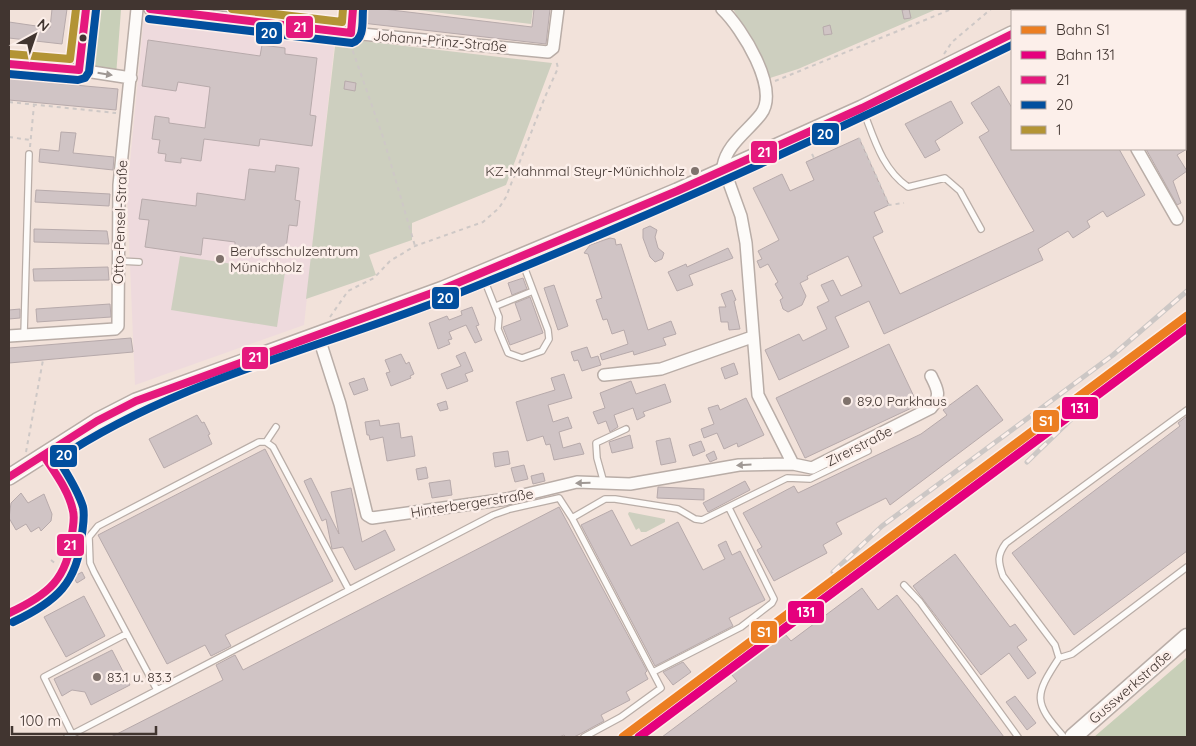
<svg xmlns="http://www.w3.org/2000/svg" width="1196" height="746" viewBox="0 0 1196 746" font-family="Quicksand,sans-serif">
  <rect width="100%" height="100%" fill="#f2e2da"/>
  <!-- education -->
  <path fill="#eedadd" d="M144 16 335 39 304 325 135 385 127 194Z"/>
  <!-- green -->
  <path fill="#cdcfbf" d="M409 9H533L531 24Z
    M733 9H937L798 69 770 78 759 52Z
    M336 38 552 63 506 185 412 223V240L369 255 376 275 306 299Z
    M180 256 285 272 277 327 171 310Z
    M629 512 665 519V522L646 532H641L639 528 636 530 628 514Z"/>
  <!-- forest -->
  <path fill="#c8cfb8" d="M99 9 121 10 116 76 92 73Z
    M1187 657V737H1094Z"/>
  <!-- building -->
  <path fill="#d0c4c5" stroke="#b7aaab" d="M52 9H67L62 44 9 38V22L50 28Z
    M363 9H383L532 27 534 9H550L546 44 362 23Z
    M909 9 911 18 904 19 902 10Z
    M830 25 832 34 824 35 823 27Z
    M148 40 260 56 262 45 285 48V54L317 58 310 115 316 116 312 146 260 139 259 146 204 139 201 161 181 158V163L165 161 166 154 158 153 160 140 152 139 155 116 169 118V123L205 128 210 87 178 82 176 91 142 86Z
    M9 79 118 89 116 110 9 100Z
    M345 81 356 83 355 91 344 89Z
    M999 86 1012 108V149H1119L1145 195 1107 217 1103 211 1087 221 1090 227 1073 238 1068 231 1038 249 1043 260 884 334 869 301 835 317 849 347 779 380 765 350 799 334 803 341 827 329 817 307 829 301 821 285 833 280 841 296 862 286 848 256 807 276 808 279 800 283 806 296 802 305 788 312 783 309 780 300 783 298 775 284 778 282 768 264 760 268 757 261 762 259 758 251 779 240 753 188 782 174 790 191 814 180 806 162 859 138 889 205 874 212 883 232 873 237 900 294 1034 231 979 137 989 131 971 103Z
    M951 101 963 123 935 141 940 150 925 158 905 124Z
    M61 132 76 133 73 153 114 157 113 170 39 162 40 149 59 151Z
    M1146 149H1187L1177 155 1187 171 1173 181 1181 203 1177 205Z
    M276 165 299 168 295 200 300 201 297 226 289 225 285 256 235 250V242L203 238 201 255 145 247 149 220 139 219 142 199 196 206 197 193 245 200 249 169 275 172Z
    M36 190 110 194 109 206 35 202Z
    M650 226 657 230 655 237 658 248 664 253 662 259 655 262 650 257 643 238V229Z
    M34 229 107 231 109 244 34 242Z
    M610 238 615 239 616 245 621 244 648 330 671 321 676 334 663 338 666 345 634 355 633 351 602 360 600 354 628 344 624 330 612 334 607 319 603 320 596 300 602 298 588 254 584 253 590 245Z
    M728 248 733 258 689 275 693 285 677 291 668 272 686 264 687 267Z
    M108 267 109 280 34 281 33 269Z
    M523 278 527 289 512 295 508 283Z
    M554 285 568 326 558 330 544 288Z
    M732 290 736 300 734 301 740 329 729 330 728 322H721L719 307H726L721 294Z
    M530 297 543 333 510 345 503 327 521 320 515 303Z
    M110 304 111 317 37 322 36 309Z
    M472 307 479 325 476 326 482 340 475 343 466 325 449 332 452 339 448 340 450 344 438 349 429 323 447 316 449 320 462 315 461 311Z
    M20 309V318L9 319V310Z
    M131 338 133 352 9 363V348Z
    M889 344 918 405 805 458 776 398Z
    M587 347 591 358 598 356 601 365 582 371 578 360 574 361 571 352Z
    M465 352 473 371 465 374 468 381 447 389 441 374 461 366 456 356Z
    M401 354 406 364 409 362 414 374 410 376 411 378 391 386 386 373 390 372 385 360Z
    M734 363 738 374 725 379 721 368Z
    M564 374 572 398 548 405 553 422 568 417 572 428 559 432 563 448 580 443 584 454 554 460 550 444 546 445 543 436 527 441 516 402 555 390 551 378Z
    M364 378 368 390 354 395 349 383Z
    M631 381 636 394 665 384 671 402 643 412 645 416 637 420 633 408 614 415 618 427 610 432 606 421 598 424 593 412 605 408 600 393Z
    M977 385 1003 420 890 505 886 498 836 523 842 534 823 545 827 553 774 581 757 550 762 547 743 513 794 486 798 493 921 434 947 415 943 410Z
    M746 398 764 435 738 447 737 443 724 449 717 433 704 438 701 429 714 424 708 408 718 405 720 410Z
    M446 401 448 409 440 411 437 404Z
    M197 415 202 423 204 422 210 434 208 435 212 444 164 468 149 439Z
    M1187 416V551L1074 635 1012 553 1180 426 1178 423Z
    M379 420 380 426 399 423 401 438 412 436 415 456 387 461 383 437 370 440 369 435H367L365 422Z
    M630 435 633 448 612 453 609 442Z
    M670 438 676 462 661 465 656 441Z
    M701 441 705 451 693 456 689 445Z
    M265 449 333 581 225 635 231 646 211 656 205 645 167 664 98 535Z
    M508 451 510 464 495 467 493 453Z
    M714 451 717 459 710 462 706 455Z
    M524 465 528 479 515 482 511 468Z
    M426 467 428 478 418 480 416 469Z
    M543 473 545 481 533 484 531 476Z
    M311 478 339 534 331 492 351 488 362 542 385 530 395 550 355 570 343 547 332 549 326 519 322 521 304 481Z
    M450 480 452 495 432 498 429 483Z
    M745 481 750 490 708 512 703 503Z
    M658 487 704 489V500L657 498Z
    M21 493 28 503 44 494 52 514 51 521 41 531 39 527 31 532 26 524 16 530 9 518 11 503Z
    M559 507 647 671 645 673 648 679 626 692 630 700 601 715 604 721 580 734 574 737H566L564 735 559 737H111L223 680 216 665 235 655 243 670Z
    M612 510 631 546 678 522 703 570 725 559 718 545 726 541 732 555 740 551 765 600 729 618 733 626 655 666 581 525Z
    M955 554 1010 627 1015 624 1027 640 1017 647 1036 673 1028 679 1009 653 981 675 913 586Z
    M82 572 85 578 77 583 73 577Z
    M862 588 878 610 897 595 1004 737H662L737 681 731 674 785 634 791 641Z
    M84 596 105 636 66 657 44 617Z
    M112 650 130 685 91 705 85 692 72 690 62 696 54 679Z
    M683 662 691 672 673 685 663 672Z
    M1015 696 1036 723 1027 730 1006 702Z"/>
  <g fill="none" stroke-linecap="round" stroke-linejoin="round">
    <defs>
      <path id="lane" d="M863 110C874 138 882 169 908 187L945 178 960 191 981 229
        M119 261 139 262
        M482 274 499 317 498 329 508 353 522 358 542 351 549 339 548 330 520 256
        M496 306 533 291
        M24 335 29 154
        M266 442 276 427
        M604 483 597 458 596 443 626 429
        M572 518 605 499H615L678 509 695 519 702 520 787 478 810 479 868 451
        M904 585 920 602 1018 737
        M9 613C47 596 69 582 72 536 72 528 75 518 73 510 67 490 55 473 44 456
        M1059 658 1055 645 1003 576C998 562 997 555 1006 543L1187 410
        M653 672 741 627 772 603 774 599 729 508
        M157 690 94 572 90 563 89 537 98 526 259 442H266L273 447 349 590
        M72 734 44 677 126 634
        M67 737 493 515 510 509 559 498 572 518 661 688 621 717 584 737
        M1064 737C1033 702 1034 696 1059 658L1072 654 1187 567"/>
      <path id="street" d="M150 9 351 33 548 52 553 48 558 9
        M722 9C742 28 780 89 761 114 748 131 727 144 723 166L741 216 746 243 758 395 793 464
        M351 33 353 9
        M9 64 79 70 131 78
        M79 70 86 9
        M1137 149 1177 219
        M318 335 340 404 367 515 372 518 507 499 577 482 630 484 739 465 793 464 812 468 931 408C942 396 937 388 931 376
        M9 336 115 329 118 326 119 185 137 9
        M604 375 661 369 752 337"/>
      <path id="secondary" d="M1057 11 1062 9
        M9 477 97 421 136 401 443 289 677 191 862 108 1012 34"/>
      <path id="primary" d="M1073 737 1187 637"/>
    </defs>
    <!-- lane casing -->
    <use href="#lane" stroke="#b9ada7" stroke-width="8"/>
    <!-- street casing -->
    <use href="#street" stroke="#b9ada7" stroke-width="14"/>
    <!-- secondary casing -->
    <use href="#secondary" stroke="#b9ada7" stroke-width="18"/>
    <!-- primary casing -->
    <use href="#primary" stroke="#b9ada7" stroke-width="19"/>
    <!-- path -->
    <path stroke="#cec8c6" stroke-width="2" stroke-dasharray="4 4" stroke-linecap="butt" d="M350 43 383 137 415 246
      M944 54 952 42 991 9
      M775 81 952 9
      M9 102 116 113
      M9 137 30 140
      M859 138 889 205 904 203
      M30 147 34 105
      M812 154 814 158
      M330 317 348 291 374 278 390 261 415 246 483 222 499 208 506 197 545 97 558 68 556 60
      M26 452 43 360
      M51 560 57 565"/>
    <!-- lane -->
    <use href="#lane" stroke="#fdfbf9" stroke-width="5.5"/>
    <!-- street -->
    <use href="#street" stroke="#fdfbf9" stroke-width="11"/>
    <!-- secondary -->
    <use href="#secondary" stroke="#fdfbf9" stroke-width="15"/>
    <!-- primary -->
    <use href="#primary" stroke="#fdfbf9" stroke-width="16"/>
    <defs>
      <path id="rail" d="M1180 321 1187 317
        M1027 462 1147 346
        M833 572 882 526 1113 355 1187 291"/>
    </defs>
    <!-- rail casing -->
    <use href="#rail" stroke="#ccc7c5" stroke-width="5"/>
    <!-- rail -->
    <use href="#rail" stroke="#fcefea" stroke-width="3" stroke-dasharray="9" stroke-linecap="butt"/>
    <defs>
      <path id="bus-1" d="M150 9 351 33 353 9
        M9 64 79 70 86 9
        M9 477 97 421 136 401 443 289 677 191 862 108 1012 34
        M9 613C48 595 68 579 72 534 73 526 75 518 73 511 69 491 55 473 44 456"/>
      <path id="bus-2" d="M149 19 352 43C365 39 362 21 363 10
        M9 74 78 80 85 78 89 72 96 10
        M13 622C56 602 78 583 82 534 83 525 85 516 83 507 78 490 67 474 58 459 173 382 311 351 439 301 634 224 824 137 1012 45"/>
      <path id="bus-3" d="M232 9 342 22 343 9
        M10 54 70 59 76 9"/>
    </defs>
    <!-- bus-1 casing -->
    <use href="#bus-1" stroke="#fcefea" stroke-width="11"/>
    <!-- bus-2 casing -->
    <use href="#bus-2" stroke="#fcefea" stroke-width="11"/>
    <!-- bus-3 casing -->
    <use href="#bus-3" stroke="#fcefea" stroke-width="11"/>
    <!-- bus-1 -->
    <use href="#bus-1" stroke="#e5187d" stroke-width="8"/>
    <!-- bus-2 -->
    <use href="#bus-2" stroke="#024f9e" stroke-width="8"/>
    <!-- bus-3 -->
    <use href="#bus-3" stroke="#b39435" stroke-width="8"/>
    <defs>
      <path id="rail-1" d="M623 737 1187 316"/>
      <path id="rail-2" d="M639 737 1187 328"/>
    </defs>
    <!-- rail-1 casing -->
    <use href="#rail-1" stroke="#fcefea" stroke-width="12"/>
    <!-- rail-2 casing -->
    <use href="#rail-2" stroke="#fcefea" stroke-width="12"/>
    <!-- rail-1 -->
    <use href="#rail-1" stroke="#ec7e21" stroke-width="9"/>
    <!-- rail-2 -->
    <use href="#rail-2" stroke="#e5007d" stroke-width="9"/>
  </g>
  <!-- one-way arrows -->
  <defs><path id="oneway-solid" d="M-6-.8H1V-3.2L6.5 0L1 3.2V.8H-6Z" transform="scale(1.25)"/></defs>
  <g fill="#9f9894">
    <use href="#oneway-solid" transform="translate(105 74) rotate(9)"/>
    <use href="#oneway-solid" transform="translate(744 465) rotate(177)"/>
    <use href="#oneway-solid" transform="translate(583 483) rotate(179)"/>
  </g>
  <!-- markers -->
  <circle fill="#413530" stroke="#fcefea" stroke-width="2" cx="83" cy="38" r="4.5"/>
  <g fill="#7f726c" stroke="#fcefea" stroke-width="2">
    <circle cx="695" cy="171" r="5"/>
    <circle cx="220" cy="259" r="5"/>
    <circle cx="847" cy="401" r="5"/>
    <circle cx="97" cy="677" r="5"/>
  </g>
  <g text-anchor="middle" stroke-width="5" stroke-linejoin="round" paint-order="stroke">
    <!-- street labels -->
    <g font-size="14" fill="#413530" stroke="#fcefea">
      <text transform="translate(440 41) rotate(5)" y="5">Johann-Prinz-Straße</text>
      <text transform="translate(120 222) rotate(-88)" y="5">Otto-Pensel-Straße</text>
      <text transform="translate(859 446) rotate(-27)" y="5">Zirerstraße</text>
      <text transform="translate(472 503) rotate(-9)" y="5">Hinterbergerstraße</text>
      <text transform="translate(1130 687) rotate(-41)" y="5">Gusswerkstraße</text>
    </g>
    <!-- poi labels -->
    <g font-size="14" fill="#413530" stroke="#fcefea" text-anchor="start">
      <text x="685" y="176" text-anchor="end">KZ-Mahnmal Steyr-Münichholz</text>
      <text x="230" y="256">Berufsschulzentrum<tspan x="230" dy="16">Münichholz</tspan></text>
      <text x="857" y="406">89.0 Parkhaus</text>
      <text x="107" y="682">83.1 u. 83.3</text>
    </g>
  </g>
  <g stroke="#fcefea" stroke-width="2">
    <rect x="285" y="15" width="29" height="24" rx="5" fill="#e5187d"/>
    <rect x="255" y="21" width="28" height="24" rx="5" fill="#024f9e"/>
    <rect x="811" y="122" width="29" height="24" rx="5" fill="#024f9e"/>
    <rect x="750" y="140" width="28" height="24" rx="5" fill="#e5187d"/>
    <rect x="431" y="286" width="29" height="24" rx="5" fill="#024f9e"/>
    <rect x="241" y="346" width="28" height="24" rx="5" fill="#e5187d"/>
    <rect x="1061" y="396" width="38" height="24" rx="5" fill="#e5007d"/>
    <rect x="1032" y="409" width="28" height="24" rx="5" fill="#ec7e21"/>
    <rect x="49" y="444" width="29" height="24" rx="5" fill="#024f9e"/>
    <rect x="56" y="533" width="29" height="24" rx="5" fill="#e5187d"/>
    <rect x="787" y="600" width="38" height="24" rx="5" fill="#e5007d"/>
    <rect x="750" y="620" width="28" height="24" rx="5" fill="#ec7e21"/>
  </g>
  <g font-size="14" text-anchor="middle" font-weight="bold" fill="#fff">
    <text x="300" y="32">21</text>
    <text x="269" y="38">20</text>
    <text x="825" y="139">20</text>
    <text x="764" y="157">21</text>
    <text x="445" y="303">20</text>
    <text x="255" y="362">21</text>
    <text x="1080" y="413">131</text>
    <text x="1046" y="426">S1</text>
    <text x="64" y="460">20</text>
    <text x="70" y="550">21</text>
    <text x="806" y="617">131</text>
    <text x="764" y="637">S1</text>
  </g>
  <!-- border -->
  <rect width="1196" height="746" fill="none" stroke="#413530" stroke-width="20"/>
  <!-- legend -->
  <rect x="1011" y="10" width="175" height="140" fill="#fcefea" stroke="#b1a5a0"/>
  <rect x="1021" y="26" width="25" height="8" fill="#ec7e21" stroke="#b1a5a0"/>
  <text x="1056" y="35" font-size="15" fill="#413530">Bahn S1</text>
  <rect x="1021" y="51" width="25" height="8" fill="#e5007d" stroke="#b1a5a0"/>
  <text x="1056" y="60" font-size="15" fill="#413530">Bahn 131</text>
  <rect x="1021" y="76" width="25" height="8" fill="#e5187d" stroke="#b1a5a0"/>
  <text x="1056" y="85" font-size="15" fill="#413530">21</text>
  <rect x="1021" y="101" width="25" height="8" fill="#024f9e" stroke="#b1a5a0"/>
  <text x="1056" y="110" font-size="15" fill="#413530">20</text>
  <rect x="1021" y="126" width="25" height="8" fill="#b39435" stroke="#b1a5a0"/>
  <text x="1056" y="135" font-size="15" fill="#413530">1</text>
  <!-- north arrow -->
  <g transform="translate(35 35) rotate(40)" stroke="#fcefea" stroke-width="4" paint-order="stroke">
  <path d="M0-4L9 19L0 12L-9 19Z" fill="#413530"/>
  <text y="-8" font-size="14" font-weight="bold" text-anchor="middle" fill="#413530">N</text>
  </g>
  <!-- scale -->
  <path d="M12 726v8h144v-8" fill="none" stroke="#413530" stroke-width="2.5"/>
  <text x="20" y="726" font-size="15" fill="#413530" stroke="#fcefea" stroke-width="4" paint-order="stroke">100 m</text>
</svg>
